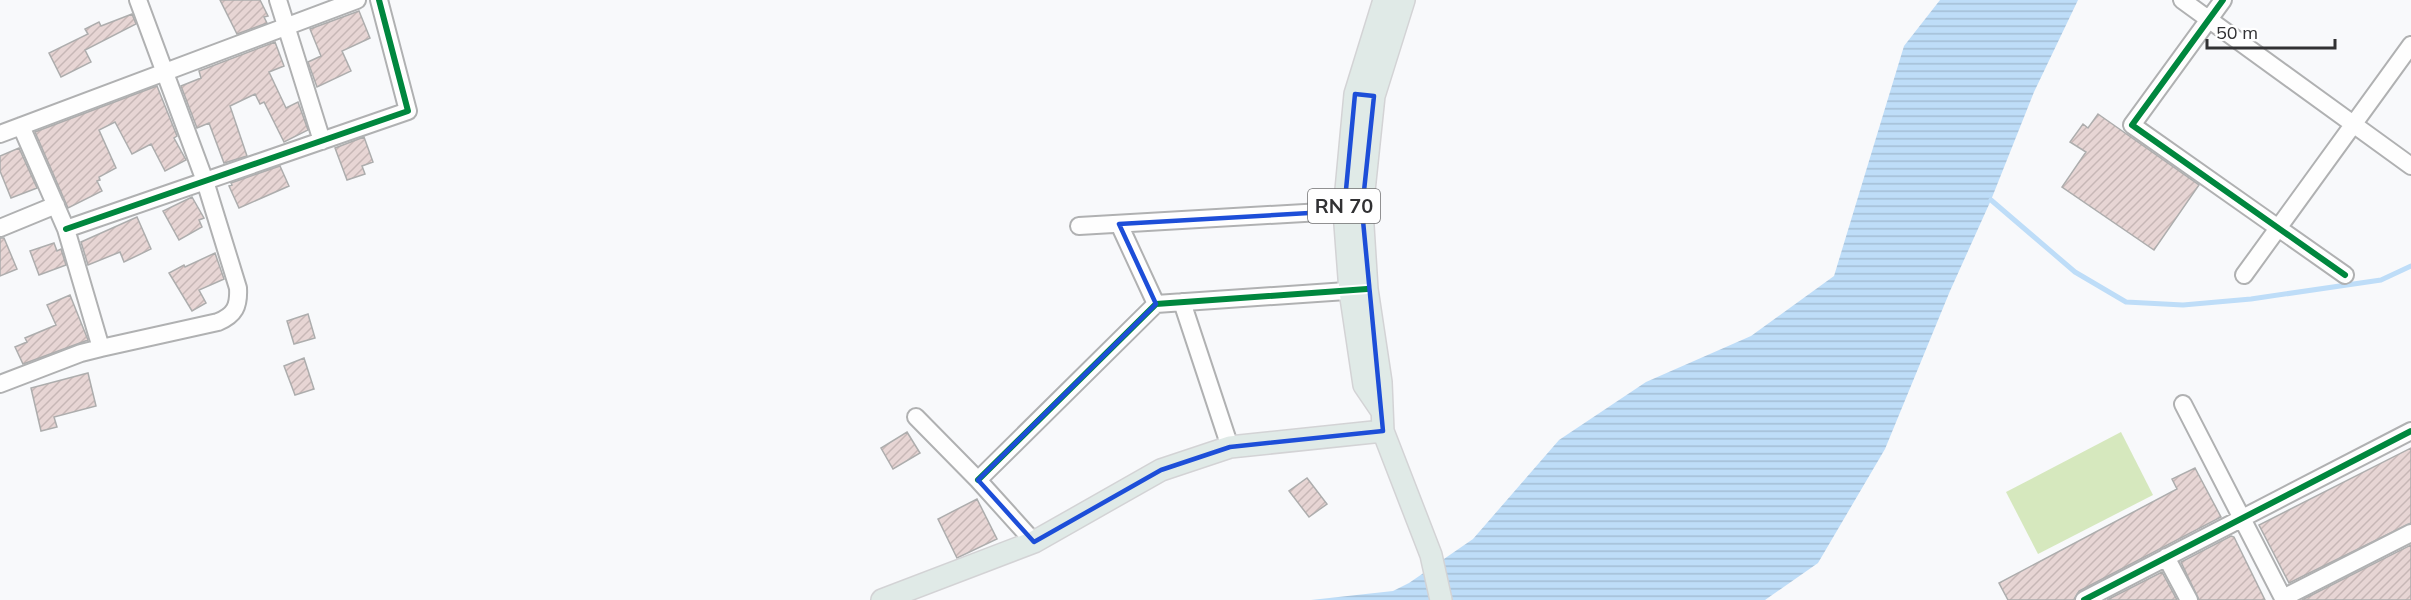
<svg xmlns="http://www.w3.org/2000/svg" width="2411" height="600" viewBox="0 0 2411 600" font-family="Mulish,sans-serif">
  <defs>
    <pattern id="water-rules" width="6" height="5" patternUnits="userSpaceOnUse" patternTransform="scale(1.5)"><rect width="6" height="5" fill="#beddf8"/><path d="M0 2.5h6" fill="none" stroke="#a4bed5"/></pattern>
    <pattern id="building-hatch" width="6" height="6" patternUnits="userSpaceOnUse" patternTransform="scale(1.5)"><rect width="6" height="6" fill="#e7d5d4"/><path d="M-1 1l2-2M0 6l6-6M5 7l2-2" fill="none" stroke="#c7b7b6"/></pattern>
  </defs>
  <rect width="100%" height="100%" fill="#f8f9fb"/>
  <!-- grass -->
  <path fill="#d6e8be" d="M2121 432 2153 495 2038 554 2006 492Z"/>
  <!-- water -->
  <path fill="url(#water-rules)" d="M1940 0H2078L2034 92 1991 200 1950 291 1885 449 1818 563 1765 600H1311L1393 591 1409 583 1473 539 1559 440 1646 382 1751 336 1834 276 1904 46Z"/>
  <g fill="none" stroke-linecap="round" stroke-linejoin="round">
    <!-- stream -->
    <path stroke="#beddf8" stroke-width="5" d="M1991 200 2075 272 2126 302 2183 305 2251 299 2381 280 2411 266"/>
  </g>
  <!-- building -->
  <path fill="url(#building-hatch)" stroke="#adadad" stroke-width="1.5" d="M220 0H260L268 16 264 17 267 23 237 34Z
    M359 11 370 38 342 51 351 71 317 87 308 62 321 56 310 29Z
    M132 14 136 24 85 50 91 62 61 77 49 53 88 34 85 29 99 22 101 26Z
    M275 42 284 66 269 72 286 108 298 102 308 130 284 142 264 102 260 104 255 94 230 106 247 156 224 163 209 123 197 128 181 86 201 78 199 71Z
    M157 86 177 136 174 138 186 160 165 171 151 144 132 154 115 122 99 130 116 168 99 177 100 180 97 181 102 191 68 208 35 132Z
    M2098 114 2199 185 2154 250 2062 187 2086 152 2070 142 2083 124 2088 128Z
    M364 137 373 162 362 166 365 174 347 180 335 148Z
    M19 148 37 188 11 198 0 171V156Z
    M280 166 289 186 239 208 229 186 232 185 231 183Z
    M192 197 204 218 199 220 202 227 179 240 163 211Z
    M137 217 151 249 124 262 120 252 88 265 81 242Z
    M0 238H4L17 269 0 276Z
    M54 243 57 251 61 249 66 265 39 275 30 251Z
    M215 253 224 279 199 290 206 303 192 311 169 273 184 265 185 267Z
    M70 295 88 340 23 364 15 347 27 342 25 338 56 325 47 305Z
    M308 314 315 338 294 344 287 321Z
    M304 358 314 389 295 395 284 366Z
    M88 373 96 406 54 417 57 427 41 431 31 388Z
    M907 432 920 453 893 469 881 448Z
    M2411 448V523L2289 583 2259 525Z
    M2195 468 2221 517 2079 591 2074 600H2008L1999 583 2177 489 2172 479Z
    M1307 478 1327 504 1309 517 1289 491Z
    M977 499 997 539 957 558 938 519Z
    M2231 536 2234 537 2265 600H2199L2181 562Z
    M2411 545V600H2302Z
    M2162 572 2177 600H2107Z"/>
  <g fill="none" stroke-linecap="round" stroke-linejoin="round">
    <defs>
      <path id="minor" d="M278 0 322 141
        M2182 0 2411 166
        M2223 0 2132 125 2345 275
        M0 134 357 0
        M1119 224 1156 304
        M1079 226 1356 210
        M0 228 56 205
        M66 229 408 111 379 0
        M2244 275 2411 45
        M1182 302 1230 447
        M101 348 218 322C235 315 239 306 238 288L205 181 138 0
        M0 384 81 353 101 348 66 229 21 126
        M2183 404 2284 600
        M916 417 978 480 1034 542
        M978 480 1156 304 1361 290
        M2166 557 2189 600
        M2283 598 2411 533
        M2084 600 2411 431"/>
      <path id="major" d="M1404 0 1374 96 1362 210 1367 289 1381 382 1383 431 1431 555 1441 600
        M1381 410 1364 385 1350 291 1344 211 1355 94 1384 0
        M882 600 1034 542 1161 470 1230 447 1383 431"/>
    </defs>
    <!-- minor casing -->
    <use href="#minor" stroke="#b0b1b2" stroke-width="20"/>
    <!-- major casing -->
    <use href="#major" stroke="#d3d3d5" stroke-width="24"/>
    <!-- minor -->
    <use href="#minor" stroke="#fefefe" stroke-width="16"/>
    <!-- major -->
    <use href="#major" stroke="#e0eae7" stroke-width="21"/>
    <defs>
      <path id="cycleway" d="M2223 0 2132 125 2345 275
        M66 229 408 111 379 0
        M978 480 1156 304 1367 289
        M2084 600 2411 431"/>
    </defs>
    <!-- cycleway casing -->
    <use href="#cycleway" stroke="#fff" stroke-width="10"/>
    <!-- cycleway -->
    <use href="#cycleway" stroke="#00873e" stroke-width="6"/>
  </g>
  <!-- marked area -->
  <path fill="none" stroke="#1d4ed8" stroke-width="4.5" stroke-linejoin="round" d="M1355 94 1374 96 1362 210 1383 431 1230 447 1161 470 1034 542 978 480 1156 304 1119 224 1344 211Z"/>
  <g text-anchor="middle" stroke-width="4.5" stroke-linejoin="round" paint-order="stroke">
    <!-- shield labels -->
    <rect fill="#fff" stroke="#6f6f70" stroke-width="1.5" x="1308" y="189" width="72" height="34" rx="4.5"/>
    <g font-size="20" font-weight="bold" fill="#313133">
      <text x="1344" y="213">RN 70</text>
    </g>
  </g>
  <!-- scale -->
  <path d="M2207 39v9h128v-9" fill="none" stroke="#313133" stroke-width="3"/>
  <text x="2216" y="39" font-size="18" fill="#313133" stroke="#ffffff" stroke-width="4.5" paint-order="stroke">50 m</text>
</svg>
